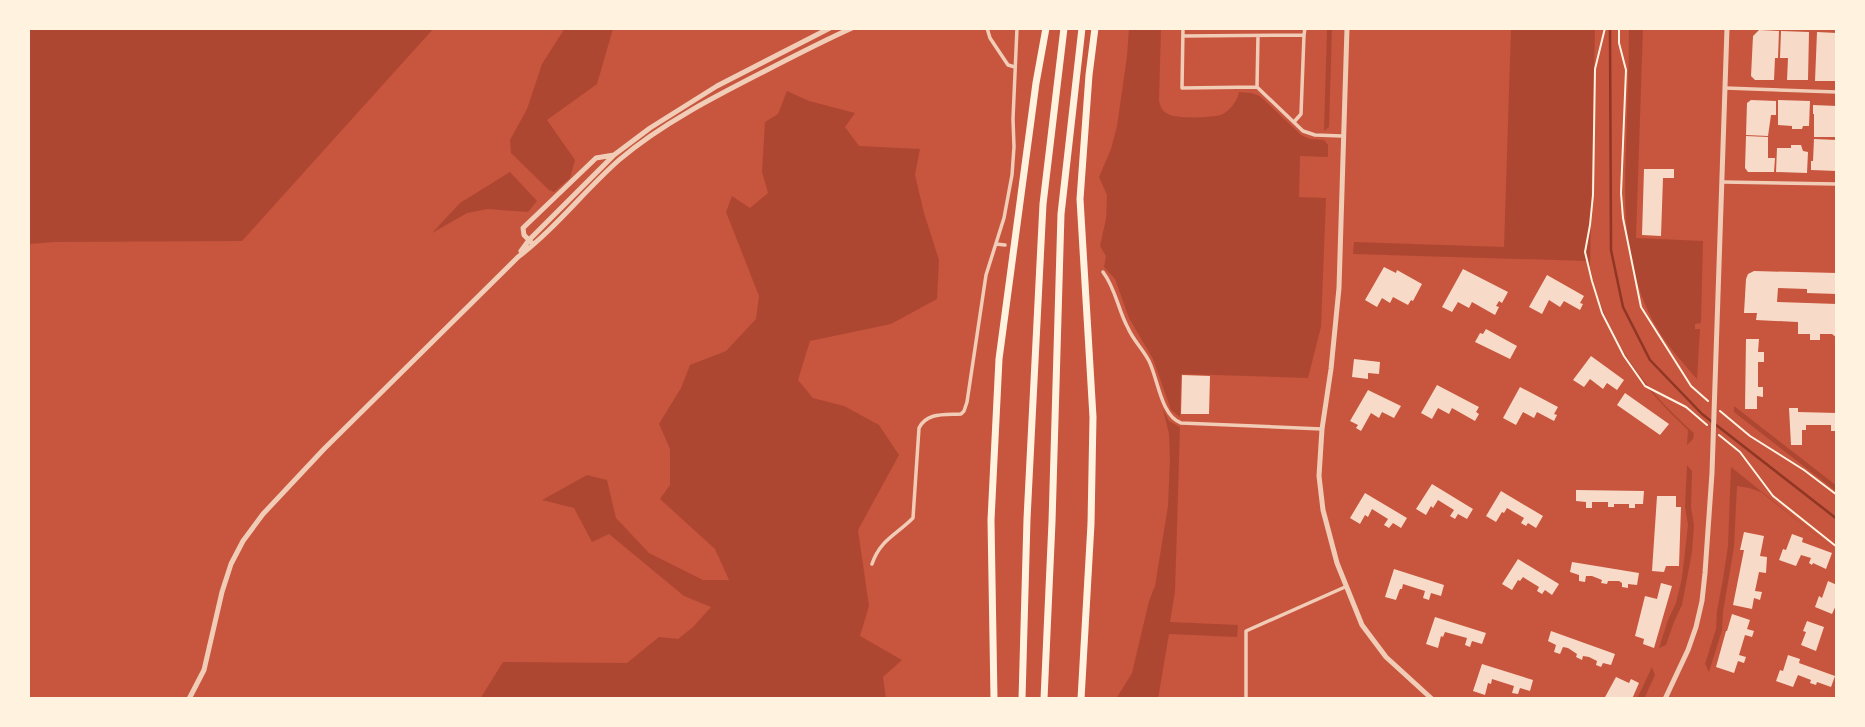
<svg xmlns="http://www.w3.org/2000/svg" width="1865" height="727" viewBox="0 0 1865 727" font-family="'Libre Baskerville',serif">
  <rect width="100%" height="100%" fill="#c8553d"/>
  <!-- green -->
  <path fill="#ae4732" d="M28 28H434L242 241 55 242 28 244Z
    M565 28 613 29 597 84 547 120 575 160 570 178 554 192 549 190 511 153 510 140 527 109 542 64Z
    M1129 28H1161L1159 100C1160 106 1162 111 1168 114 1175 119 1215 118 1223 114 1230 110 1238 100 1239 92L1251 93 1260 96 1301 135 1310 139 1324 140 1328 145V157L1300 156 1299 197 1326 198 1321 327 1308 378 1181 374 1180 417 1171 410 1153 359 1129 318 1115 279 1104 267 1106 256 1100 246 1106 219 1107 195 1099 177 1111 149 1117 126 1127 56Z
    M1327 28H1332L1329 127 1324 131Z
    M1511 28H1595L1590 267C1605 336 1641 386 1694 433L1693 439 1687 445 1688 430C1649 393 1616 354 1599 303 1594 290 1591 275 1588 261L1353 254 1354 242 1504 247Z
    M1629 28H1643L1636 238 1703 241 1701 323 1695 324V329H1700L1697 379C1680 360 1664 342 1652 319 1623 263 1624 207 1626 146 1627 107 1629 67 1629 28Z
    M787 91 809 101 855 113 845 127 859 146 920 149 915 175 924 213 939 260 937 299 891 324 810 341 798 380 813 398 844 406 879 425 899 455 858 530 869 606 860 636 902 660 883 677 886 699H480L503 662 627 663 659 637 678 639 693 627 711 607 684 596 609 534 592 542 574 508 542 500 587 475 607 480 616 518 649 553 703 580H729L715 549 660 499 670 485V449L659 424 681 388 690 365 726 351 756 319 759 296 726 212 732 196 750 208 768 193 762 172 765 122 778 114Z
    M510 172 537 201 528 212 488 209 467 213 432 233 460 203Z
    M1734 406 1837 486V492L1734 412Z
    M1163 409 1169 421 1180 427 1175 592 1170 622 1238 625 1237 637 1169 634 1158 699H1116L1132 673 1149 601 1155 586 1168 506 1170 458 1169 434Z
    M1687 465 1692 471 1691 507 1694 525 1692 552 1682 605 1674 622 1666 645 1659 648 1668 620 1676 603 1682 578 1688 525 1685 507Z
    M1731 467 1837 552 1761 492 1749 488 1737 486 1734 547 1723 612 1722 630 1709 672 1705 664 1716 629 1717 611 1723 579 1728 546Z
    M1652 667 1655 675 1644 699H1637Z"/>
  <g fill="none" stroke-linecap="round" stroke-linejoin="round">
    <!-- stream -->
    <path stroke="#8f3625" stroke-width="2.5" d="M1610 28 1611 250 1623 307 1650 360 1702 414 1837 519"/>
  </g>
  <!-- building -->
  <path fill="#f7dbc8" d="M1759 30 1779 31 1778 58H1775L1774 80H1755L1751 76 1753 36Z
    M1781 31 1809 32 1808 80H1787L1788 58H1780Z
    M1817 32 1837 33V81H1815Z
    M1751 100 1776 101V115H1771L1768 136 1746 135 1747 103Z
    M1778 100 1810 101 1809 126H1803L1802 129H1792V126L1778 125Z
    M1813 105 1837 106V137H1814V114H1813Z
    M1746 136 1768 137V158H1775L1774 172H1748L1745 168Z
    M1814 139 1837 140V171L1811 170V161H1813Z
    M1791 145H1801L1803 151 1808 152 1807 173 1776 172 1777 148H1791Z
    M1644 169H1674V178H1663L1661 236 1642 235Z
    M1384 267 1396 273 1397 270 1422 284 1413 301 1411 300 1408 305 1393 297 1390 303 1382 298 1377 307 1365 300Z
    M1463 269 1508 292 1502 303 1499 301 1496 306 1499 307 1495 315 1472 302 1469 308 1458 302 1452 312 1442 307Z
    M1754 271 1837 273V294L1807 293V289L1778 288 1777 302 1837 304V338L1832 334H1820V340H1810V334H1798V322L1756 320 1757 313H1744L1746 279 1748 274Z
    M1547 275 1584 296 1580 303 1583 304 1580 310 1564 301 1560 307 1549 300 1542 314 1529 307Z
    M1486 329 1517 346 1510 359 1475 342 1480 333 1483 334Z
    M1746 339H1759L1758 352H1764V362H1758V387H1763V397L1757 396V409H1745Z
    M1591 356 1624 380 1617 390 1607 383 1603 389 1590 379 1584 387 1573 380Z
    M1354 359 1380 362 1379 374 1368 373V379L1352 377Z
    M1182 375 1210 376 1209 414H1181Z
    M1437 385 1479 407 1476 412 1479 414 1475 421 1452 408 1449 414 1438 408 1432 419 1421 413Z
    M1520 387 1558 407 1554 414 1557 415 1554 421 1537 412 1534 418 1523 412 1516 425 1503 418Z
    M1368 390 1401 406 1394 418 1382 412 1379 418 1371 413 1361 431 1356 428 1358 425 1350 421Z
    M1625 393 1669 424 1660 435 1617 405Z
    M1789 408H1798V412L1837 413V431H1831V425H1806V430H1802V445H1791Z
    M1432 484 1473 509 1467 519 1458 514 1455 519 1450 516 1454 510 1438 500 1433 508 1431 506 1426 515 1416 509Z
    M1576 490 1644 491 1643 504H1635V508H1629V504H1614V507H1608V502H1592V508H1586V502L1576 501Z
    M1501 491 1543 516 1536 528 1528 523 1526 526 1521 523 1524 518 1507 508 1504 513 1502 512 1496 522 1486 516Z
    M1365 493 1407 518 1401 528 1393 523 1389 528 1384 525 1388 519 1372 509 1368 517 1365 515 1360 524 1350 518Z
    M1657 496H1676V507H1681L1679 566H1666L1664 572 1652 571Z
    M1744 532 1764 536 1760 556 1767 557 1766 573 1759 572 1755 591 1762 592 1760 600 1754 598 1752 609 1733 605 1744 550H1740Z
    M1792 534 1803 538 1802 542 1832 553 1826 569 1813 563 1812 565 1809 563 1811 558 1801 555 1796 566 1779 560 1783 549 1786 550Z
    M1518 559 1559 584 1552 595 1545 590 1542 594 1537 591 1539 587 1523 577 1520 581 1518 580 1512 590 1502 584Z
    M1572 562 1639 573 1637 585 1628 584V588L1622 587V583L1619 581H1608L1607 584 1601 583 1602 580 1592 576H1586L1585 582 1579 581V575L1570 572Z
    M1394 569 1444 585 1441 596 1431 593 1429 600 1423 598 1425 591 1403 584 1402 589H1400L1396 600 1385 597Z
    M1828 581 1837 585V603L1832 614 1815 607 1819 596 1822 598Z
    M1661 583 1672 586 1654 648 1643 644 1644 639 1635 636 1645 596 1657 599Z
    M1732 614 1750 620 1747 629 1754 631 1752 637 1745 635 1739 655 1746 657 1744 663 1738 661 1734 673 1716 667 1726 631H1727Z
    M1435 617 1486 633 1482 644 1472 641 1470 647 1465 645 1467 638 1445 632 1443 637 1441 636 1438 648 1426 644Z
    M1807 621 1824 627 1816 651 1801 645 1806 632 1803 631Z
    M1551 631 1615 654 1611 665 1603 663 1601 667 1596 665 1597 661 1589 657 1583 656 1582 660 1576 657 1577 654 1568 648 1563 647 1560 654 1554 652 1556 645 1548 641Z
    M1788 655 1800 659 1799 663 1835 676 1831 687 1817 682 1816 685 1810 683 1811 680 1798 675 1793 687 1776 681 1780 670 1783 671Z
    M1482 664 1533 680 1530 691 1520 688 1518 694 1512 693 1514 686 1492 679 1491 684 1488 683 1485 695 1473 691Z
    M1616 677 1629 683 1631 679 1639 683 1632 699H1604Z"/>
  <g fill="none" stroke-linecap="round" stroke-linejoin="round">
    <!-- path -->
    <path stroke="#fff3e0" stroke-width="2" d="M1605 28 1595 69 1593 195 1590 225 1585 252 1592 281 1602 313 1624 356 1645 386 1686 407 1707 425
      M1619 28V43L1626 70 1621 193 1623 218 1641 307 1691 386 1708 401
      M1720 411 1750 436 1804 470 1837 495
      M1719 435 1740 452 1773 496 1837 547"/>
    <!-- minor -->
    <path stroke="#f1ccb7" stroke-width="3.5" d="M987 28 990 38 1008 65 1015 67
      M1183 28 1182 88 1257 87 1303 131 1315 135 1342 136
      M1304 35 1305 28
      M1183 36 1304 35 1301 114 1294 122
      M1257 86 1258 36
      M1725 88 1837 92
      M1723 182 1837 184
      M996 244 1005 245
      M1103 272C1116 289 1118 310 1128 328 1133 340 1143 349 1149 361 1158 379 1161 416 1181 423L1322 429
      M872 564C880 540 896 535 913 518L919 428C927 412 945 415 961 414L964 411 967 402 986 275 1004 218 1012 175 1014 147 1013 119 1017 28
      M1246 699V631L1345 587"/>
    <!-- tertiary -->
    <path stroke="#f1ccb7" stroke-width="5" d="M1347 28 1339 288 1331 369 1322 429 1319 476 1323 510 1337 563 1362 625 1386 657 1432 699
      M531 242 524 235 523 228 596 158 614 155
      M521 251 529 240 614 155 650 128 717 86 830 28
      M189 699 204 670 222 592 231 564 243 541 263 514 324 449 518 257C555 229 584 191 619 160 661 124 716 96 765 71 794 56 823 41 852 28
      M1665 699 1688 650 1696 627 1702 601 1705 573 1712 473 1727 28"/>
    <!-- motorway -->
    <path stroke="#fff3e0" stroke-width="7" d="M994 699 991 520 999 359 1036 83 1046 28
      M1022 699 1027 519 1043 204 1064 28
      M1044 699 1052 522 1061 214 1082 28
      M1081 699 1091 524 1093 417 1080 199 1089 75 1095 28"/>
  </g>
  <!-- border -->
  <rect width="1865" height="727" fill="none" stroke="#fff3e0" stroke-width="60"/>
</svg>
